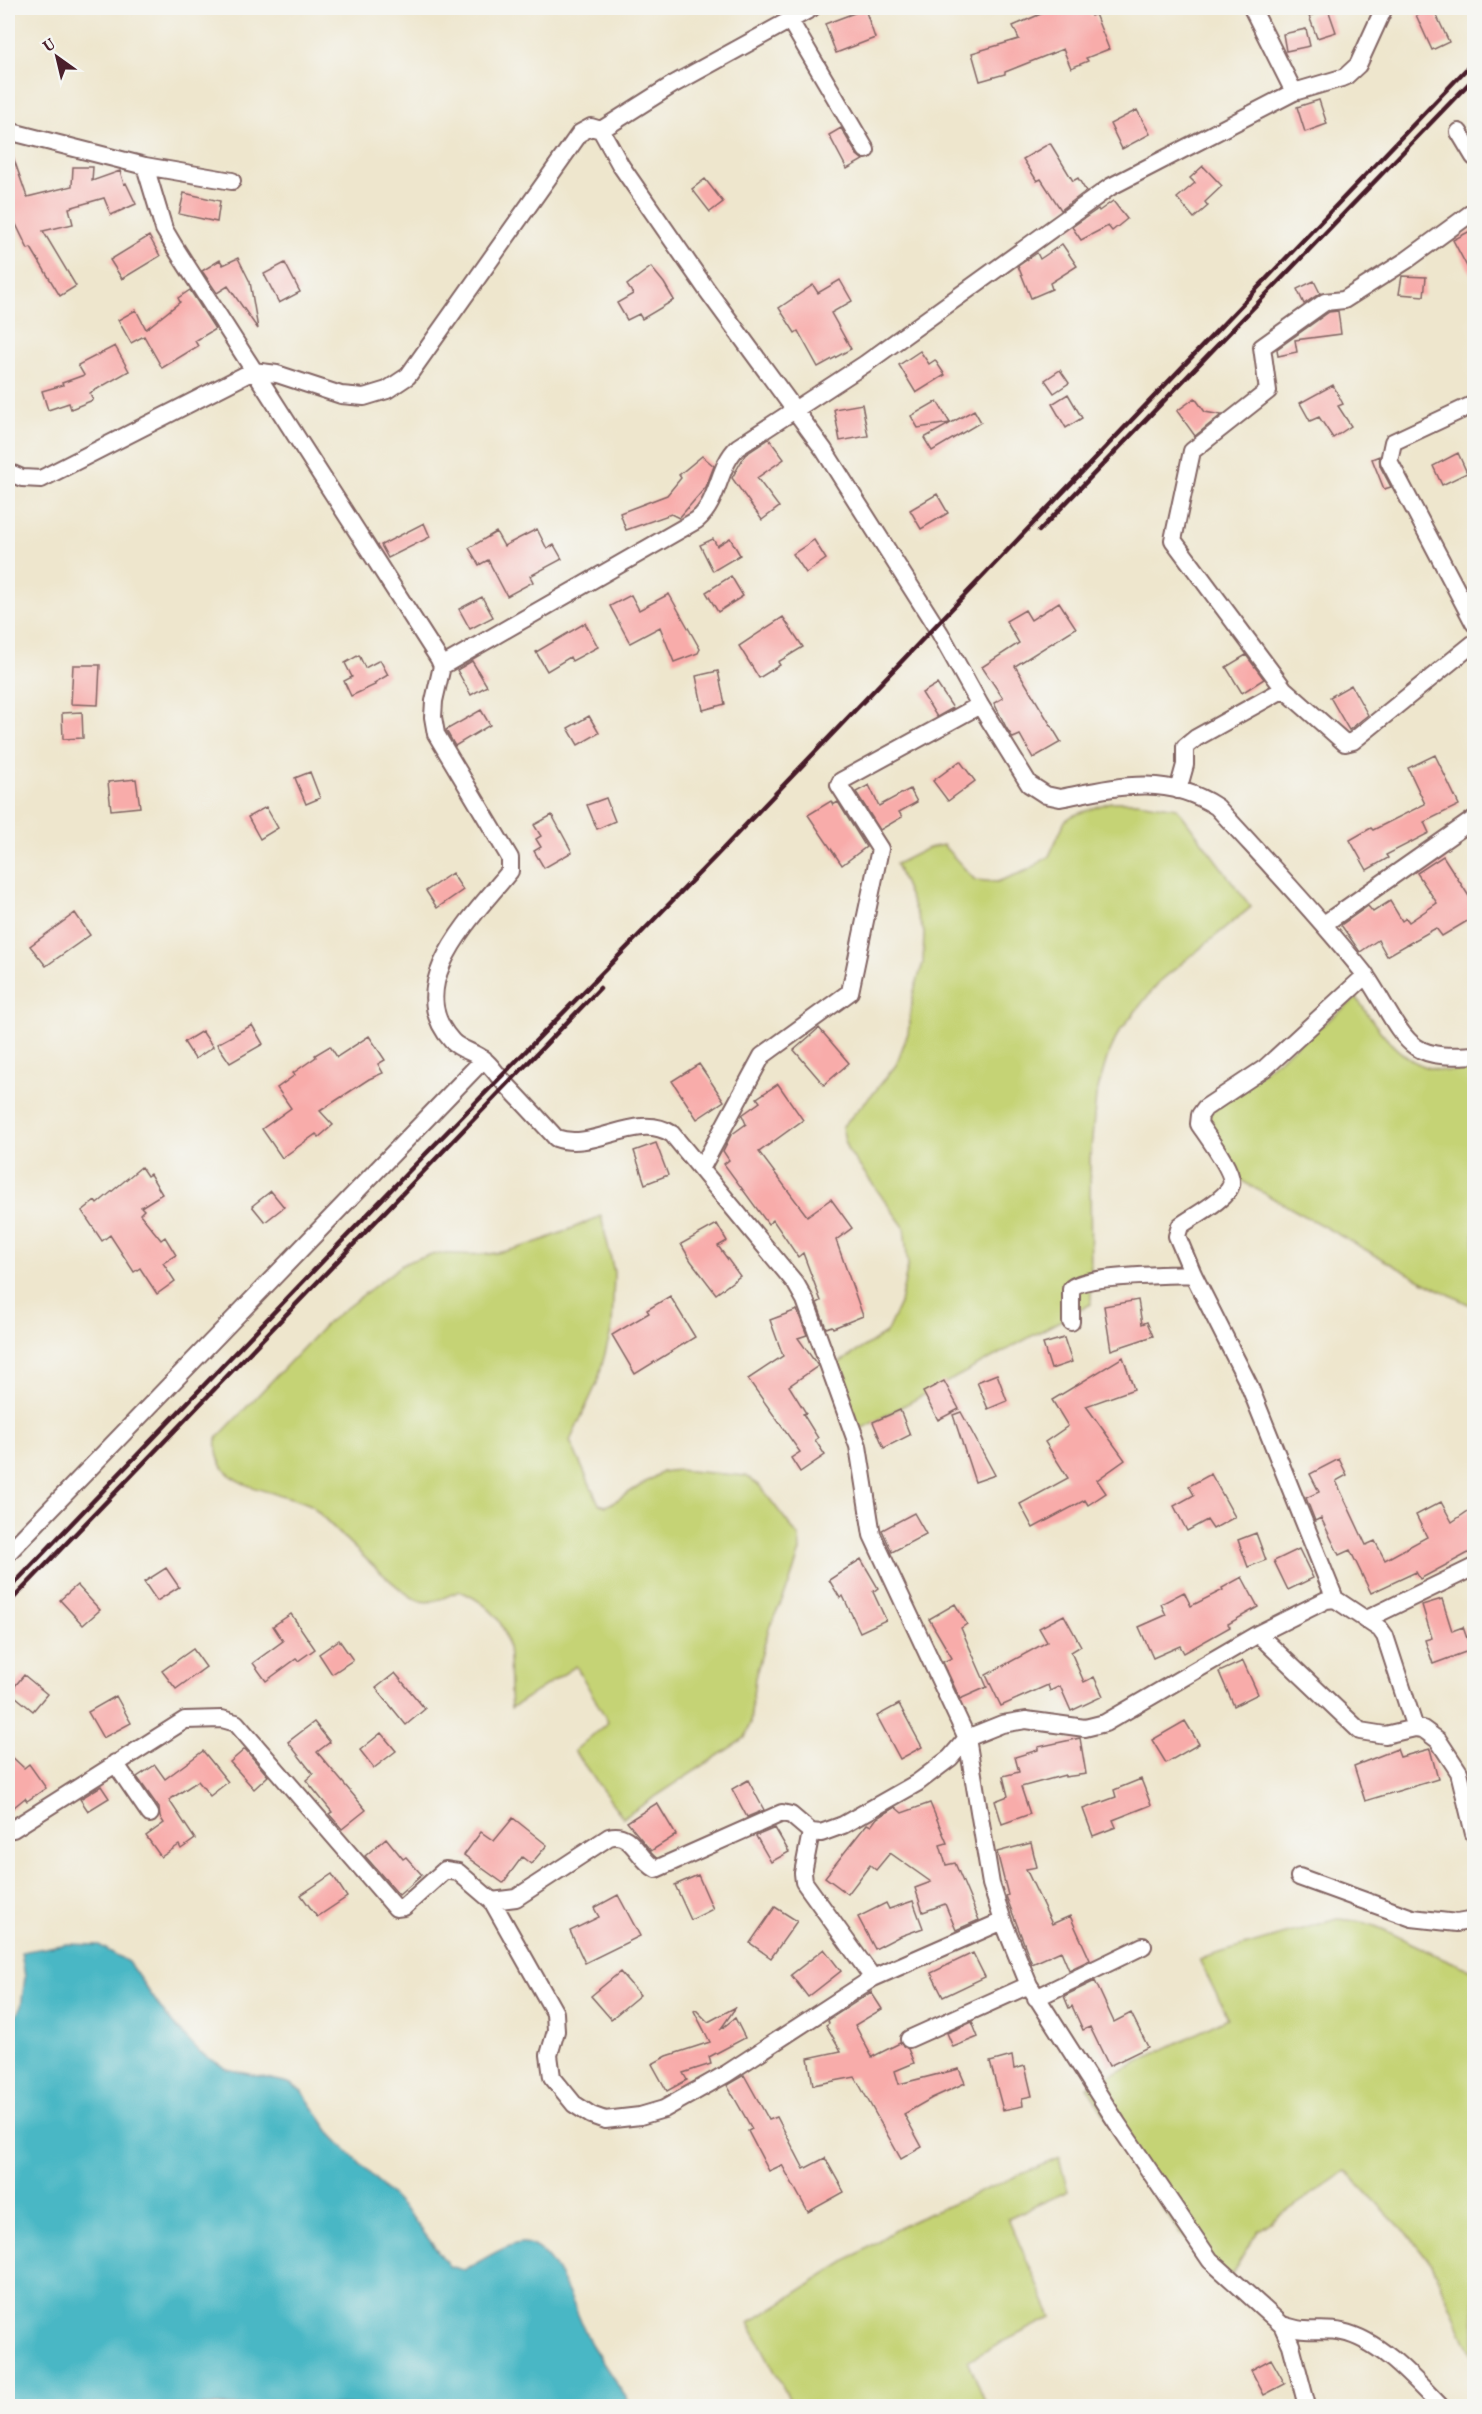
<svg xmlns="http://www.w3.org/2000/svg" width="1482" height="2414" viewBox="0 0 1482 2414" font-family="Vollkorn,serif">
  <rect width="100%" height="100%" fill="#f6f6f2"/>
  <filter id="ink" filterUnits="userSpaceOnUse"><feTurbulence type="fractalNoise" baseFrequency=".0167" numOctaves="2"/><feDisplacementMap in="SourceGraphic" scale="12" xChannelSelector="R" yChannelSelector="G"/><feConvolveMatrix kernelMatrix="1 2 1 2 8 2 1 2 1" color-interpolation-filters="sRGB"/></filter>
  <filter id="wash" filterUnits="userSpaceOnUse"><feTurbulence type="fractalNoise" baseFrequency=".008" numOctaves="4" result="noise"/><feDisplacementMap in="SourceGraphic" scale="24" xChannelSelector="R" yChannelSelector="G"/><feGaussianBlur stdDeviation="1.35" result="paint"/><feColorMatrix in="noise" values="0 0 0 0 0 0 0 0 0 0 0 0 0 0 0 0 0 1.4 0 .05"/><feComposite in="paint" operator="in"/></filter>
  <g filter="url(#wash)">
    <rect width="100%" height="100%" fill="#eee6cd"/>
    <!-- green -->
    <path fill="#c5d375" stroke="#887950" stroke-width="1.5" d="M1110 802H1137L1177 808 1251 907 1159 982 1119 1032 1107 1058 1096 1096 1090 1160 1091 1304 859 1430 837 1364 886 1333 900 1303 908 1266 904 1227 847 1149 842 1127 876 1090 896 1065 908 1033 913 994 923 963 924 932 896 864 928 848 943 845 975 880 997 882 1028 870 1049 856 1065 821 1072 816Z
      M1357 998C1386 1043 1414 1081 1474 1069V1307L1411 1275 1240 1180 1211 1151 1205 1117Z
      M601 1216 614 1272 612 1328 597 1383 570 1441 599 1504 606 1506 612 1503 662 1472 677 1470 746 1476 759 1485 799 1537 800 1551 789 1585 769 1628 755 1678 750 1724 745 1738 623 1818 574 1751 608 1722 576 1666 511 1708C506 1653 521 1618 460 1591 446 1596 435 1604 420 1601 401 1597 329 1523 311 1505 277 1488 211 1493 217 1438L328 1322 402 1265C440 1245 459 1259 496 1253 532 1247 568 1230 601 1216Z
      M1337 1919C1376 1921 1388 1933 1422 1948 1439 1957 1457 1964 1474 1971V2359L1432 2264 1412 2239 1346 2171 1258 2231 1230 2277 1179 2233 1087 2087 1228 2018 1199 1959Z
      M1059 2158 1068 2191 1008 2218 1052 2317 968 2360 987 2406H793L749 2323 903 2225Z"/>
    <!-- water -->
    <path fill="#4ab7c5" stroke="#4a6b78" stroke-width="1.5" d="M67 1944 99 1945 128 1962 167 2017 200 2053 227 2069 289 2083 302 2091 332 2135 412 2217 449 2266 464 2270C478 2263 509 2242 523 2243 558 2246 577 2319 591 2344 604 2365 618 2386 632 2406H8V2029L21 2007 25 1977 21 1952Z"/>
    <g id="blocks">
      <!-- building -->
      <path fill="#f8acaa" d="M1041 8H1087L1091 16 1095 14 1109 49 1086 58 1088 61 1071 68 1063 49 1005 72V74L980 81 972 53 1019 39 1013 26 1043 13Z
        M1433 8 1449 42 1432 50 1416 15Z
        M865 9 875 38 836 53 825 24Z
        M1328 9 1336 32 1317 38 1309 16Z
        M1306 29 1310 46 1286 51 1283 34Z
        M1319 100 1327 124 1305 132 1297 107Z
        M1137 110 1150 134 1122 149 1110 124Z
        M841 128 857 155 863 160 847 169 829 135Z
        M1050 143 1073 181 1078 178 1086 191 1061 210 1041 179 1037 181 1023 159Z
        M10 148 27 197 72 186 73 167H93L92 181 120 171 124 184 126 183 136 204 111 215 104 198 69 208 73 224 43 231 76 286 60 296 31 248 28 249 11 214 8 216V149Z
        M1203 166 1222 186 1205 202 1208 206 1194 218 1177 198 1195 183 1190 178Z
        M705 179 723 202 710 212 692 189Z
        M184 193 220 201 217 222 179 214Z
        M1113 201 1127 219 1112 231 1108 226 1081 240 1072 227 1098 209 1099 211Z
        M1474 229V280L1453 240Z
        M149 236 160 256 122 279 110 260Z
        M1062 244 1077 266 1050 283 1052 289 1031 298 1018 266 1037 253 1040 259Z
        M238 258 250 282 258 329 228 286 217 293 202 271 220 260 223 265Z
        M285 263 300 292 279 303 264 274Z
        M651 267 664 283 674 300 642 319 639 314 627 320 617 303 633 294 627 285Z
        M1402 276 1426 277 1424 296 1399 294Z
        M840 280 852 301 831 313 851 349 818 367 798 331 795 333 779 308 813 285 818 293Z
        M1314 281 1320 293 1304 304 1297 289Z
        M190 290 215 329 195 341 198 346 162 368 144 336 131 343 118 320 136 310 146 329 180 302 178 298Z
        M1338 311 1341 334 1295 340 1297 352 1278 356 1277 349 1329 312Z
        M115 346 129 371 90 393 93 400 71 409 69 403 48 410 42 391 63 385 62 383 84 375 78 365Z
        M920 351 929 364 935 360 945 375 916 393 899 365Z
        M1060 370 1069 383 1054 393 1045 380Z
        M1333 385 1343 404 1338 406 1351 426 1333 438 1319 417 1310 421 1300 403Z
        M1068 394 1082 418 1066 428 1052 404Z
        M1195 398 1205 412 1221 415 1195 436 1177 411Z
        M937 401 950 423 918 428 911 416Z
        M862 404 868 436 840 441 834 409Z
        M974 410 981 422 932 451 924 438Z
        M769 439 784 459 757 478 779 507 762 520 732 478 745 455Z
        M1458 453 1467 473 1442 485 1433 466Z
        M702 456 714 466 706 487 679 518 671 514 626 530 620 513 667 495 681 478 679 475Z
        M1379 456 1380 466 1391 487 1384 489 1372 459Z
        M937 494 948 513 921 529 910 510Z
        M424 523 430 537 388 558 381 545Z
        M537 529 547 549 554 545 562 559 530 576 533 582 507 596 488 560 479 565 469 548 496 532 504 546Z
        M730 538 740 555 713 571 700 545 713 539 717 546Z
        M814 540 826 559 806 573 793 554Z
        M731 576 743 596 718 612 706 592Z
        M669 594 700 649 698 653 674 662 660 627 630 643 610 606 631 595 639 610Z
        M482 597 493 617 470 629 459 609Z
        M1059 602 1076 628 1015 666 1061 742 1033 758 1020 735 1013 738 1007 729 994 703 1003 698 982 667 1019 643 1006 621 1025 610 1031 620Z
        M783 617 803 647 778 662 780 665 759 678 739 646Z
        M585 623 598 647 572 661 570 657 547 671 536 652Z
        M359 655 365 668 380 660 388 675 374 683 375 685 351 696 344 681 352 677 345 663Z
        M1246 655 1264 679 1242 693 1226 667Z
        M472 661 487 686 471 695 457 670Z
        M73 665H100L98 705 71 704Z
        M718 671 725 704 703 710 696 676Z
        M937 684 953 708 937 717 922 693Z
        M1351 685 1368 715 1349 730 1330 697Z
        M481 710 490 725 455 746 446 730Z
        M82 712 83 738 63 739 62 713Z
        M589 716 599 733 578 745 568 728Z
        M1435 755 1459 805 1424 822 1429 833 1386 855 1388 858 1367 870 1350 840 1371 828 1373 830 1425 804 1408 768Z
        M960 761 975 781 948 801 933 781Z
        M310 772 320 798 306 804 295 778Z
        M136 779 140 807 111 810 108 782Z
        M869 785 879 806 910 789 917 802 899 812 902 817 880 830 856 792Z
        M606 798 615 821 597 829 587 805Z
        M831 801 833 805 838 802 866 847 842 865 808 815Z
        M266 807 278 828 260 839 248 817Z
        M552 815 572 852 544 868 534 851 541 847 536 839 541 836 534 825Z
        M1443 856 1474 904V917L1442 936 1436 928 1387 956 1378 940 1360 952 1341 925 1368 906 1373 912 1390 901 1402 921 1406 918 1409 922 1437 903 1417 873Z
        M452 873 463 890 437 908 426 891Z
        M75 913 90 935 46 966 30 946Z
        M252 1025 263 1044 230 1063 217 1044Z
        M819 1028 849 1063 824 1085 794 1050Z
        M202 1031 213 1047 195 1059 184 1042Z
        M369 1036 385 1060 378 1064 383 1073 369 1079 320 1111 333 1125 319 1137 316 1134 282 1158 262 1129 291 1108 277 1088 295 1075 293 1073 316 1057 315 1055 330 1046 337 1057Z
        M699 1064 724 1101 697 1119 672 1081Z
        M778 1084 803 1120 759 1152 807 1216 831 1199 852 1228 836 1240 863 1316 833 1328 832 1326 826 1328 817 1303 821 1301 803 1253 798 1257 773 1220 768 1224 724 1164 729 1160 723 1151 731 1135 746 1124 742 1115 760 1102 757 1098Z
        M656 1143 668 1175 645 1184 634 1151Z
        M141 1167 147 1176 150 1174 162 1194 141 1207 144 1210 140 1214 161 1240 165 1237 176 1255 163 1263 175 1281 157 1294 140 1268 134 1272 110 1235 102 1241 82 1211 95 1201 97 1204Z
        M271 1191 284 1207 265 1222 252 1206Z
        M717 1224 727 1241 718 1246 740 1276 716 1294 691 1261 681 1244Z
        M670 1296 695 1337 635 1374 612 1335 649 1313 647 1310Z
        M1138 1300 1142 1324 1147 1322 1153 1336 1111 1350 1104 1306Z
        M797 1310 807 1335 798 1338 818 1366 789 1386 806 1413 803 1414 818 1438 815 1440 825 1455 800 1472 791 1458 800 1452 748 1379 783 1356 770 1320Z
        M1064 1338 1072 1362 1051 1369 1043 1344Z
        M1123 1357 1134 1389 1086 1406 1125 1460 1097 1480 1106 1493 1088 1505 1085 1500 1033 1528 1020 1504 1068 1478 1045 1442 1068 1426 1052 1400Z
        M997 1374 1007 1401 988 1409 977 1382Z
        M944 1381 959 1409 938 1420 923 1392Z
        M900 1410 910 1435 884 1448 873 1422Z
        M961 1412 995 1475 975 1482 953 1415Z
        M1339 1459 1347 1475 1336 1481 1366 1545 1375 1541 1385 1560 1427 1537 1416 1515 1441 1502 1452 1522 1474 1507V1550L1420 1579 1416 1572 1371 1593 1350 1550 1339 1555 1321 1518 1315 1521 1306 1498 1319 1492 1310 1474Z
        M1211 1474 1235 1517 1213 1529 1207 1520 1187 1531 1174 1506 1194 1495 1189 1486Z
        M914 1513 926 1534 892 1552 882 1530Z
        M1256 1533 1266 1560 1248 1567 1238 1540Z
        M1299 1549 1313 1578 1288 1590 1274 1561Z
        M861 1559 878 1588 873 1592 886 1620 860 1632 843 1596 840 1598 829 1580Z
        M166 1568 179 1587 157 1601 144 1582Z
        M1242 1577 1258 1607 1228 1624 1230 1627 1184 1653 1180 1646 1153 1658 1139 1627 1166 1615 1161 1604 1184 1592 1191 1606 1223 1590 1222 1588Z
        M77 1585 100 1610 83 1625 60 1600Z
        M1442 1599 1452 1631 1463 1627 1471 1650 1433 1664 1425 1640 1432 1638 1422 1605Z
        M955 1604 967 1624 961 1628 987 1687 960 1699 943 1662 952 1658 929 1619Z
        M291 1614 315 1649 298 1661 296 1659 266 1681 253 1663 283 1641 273 1626Z
        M1064 1615 1081 1646 1071 1652 1084 1682 1094 1677 1103 1696 1071 1711 1060 1686 1050 1691 1048 1685 1001 1706 986 1675 1047 1642 1039 1628Z
        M339 1640 353 1660 332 1674 319 1654Z
        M193 1649 206 1667 176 1689 162 1671Z
        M1243 1661 1258 1694 1234 1706 1219 1672Z
        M395 1673 425 1709 406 1725 376 1688Z
        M24 1675 47 1694 33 1711 10 1692Z
        M116 1696 131 1723 103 1738 88 1712Z
        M899 1704 922 1747 900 1759 877 1716Z
        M1185 1721 1199 1744 1166 1763 1152 1740Z
        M314 1722 330 1742 317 1752 366 1810 342 1829 329 1814 332 1812 306 1780 313 1774 288 1742Z
        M381 1733 396 1751 374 1768 360 1750Z
        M1080 1738 1086 1774 1065 1777V1775L1021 1787 1030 1814 1002 1824 995 1801 1008 1796 1003 1776 1019 1772 1015 1757 1038 1750V1747Z
        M245 1749 268 1776 254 1789 230 1762Z
        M1397 1749 1400 1757 1430 1749 1438 1779 1365 1801 1354 1766Z
        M203 1751 228 1782 210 1796 198 1781 169 1800 195 1839 181 1849 179 1845 161 1857 146 1836 164 1823 160 1817 159 1808 137 1777 155 1765 165 1779Z
        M8 1753 24 1768 29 1764 46 1788 27 1801 25 1798 8 1812Z
        M1141 1779 1151 1805 1113 1820 1116 1827 1093 1836 1083 1809 1116 1797 1114 1790Z
        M748 1780 764 1810 747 1817 732 1789Z
        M101 1786 109 1798 88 1811 80 1799Z
        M657 1803 676 1835 651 1851 627 1822Z
        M930 1803 947 1843 940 1845 946 1865 955 1863 979 1920 956 1930 945 1904 923 1912 915 1888 931 1882 890 1853 876 1870 870 1865 848 1894 825 1877 867 1824 871 1826 877 1818 895 1807 902 1813Z
        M513 1818 547 1845 531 1864 522 1857 503 1883 464 1855 481 1832 494 1841Z
        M775 1828 789 1852 771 1862 756 1836Z
        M386 1838 403 1859 406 1857 422 1875 399 1895 365 1856Z
        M1031 1843 1037 1867 1026 1869 1052 1924 1070 1916 1090 1960 1069 1970 1061 1951 1032 1964 1006 1896 1008 1895 997 1852Z
        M332 1874 347 1897 317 1917 301 1895Z
        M698 1875 713 1909 691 1920 675 1885Z
        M618 1895 640 1936 585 1963 570 1931 599 1917 594 1908Z
        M913 1901 923 1928 898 1937 875 1949 858 1917 886 1903 889 1909Z
        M775 1907 797 1921 771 1958 750 1943Z
        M824 1949 841 1971 808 1997 791 1975Z
        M973 1953 985 1977 943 1997 931 1973Z
        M620 1972 640 1995 611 2019 591 1996Z
        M1095 1981 1114 2022 1131 2013 1148 2047 1109 2066 1090 2027 1083 2030 1072 2006 1069 2008 1064 1996Z
        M871 1992 882 2009 855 2025 872 2057 900 2043 908 2049 914 2063 895 2071 899 2084 959 2069 965 2083 932 2098 904 2114 922 2147 901 2159 855 2077 813 2085 808 2058 841 2051 826 2025 829 2023 828 2020Z
        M736 2007 720 2030 735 2018 745 2038 709 2057 711 2064 683 2073 687 2080 667 2091 652 2064 667 2056 710 2042 694 2011 696 2010 708 2022Z
        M972 2022 978 2037 953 2047 947 2033Z
        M1012 2056 1014 2069 1025 2066 1032 2096 1022 2098 1023 2106 1003 2110 990 2062Z
        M744 2075 769 2120 777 2117 804 2169 825 2158 844 2192 808 2212 782 2165 769 2171 748 2131 752 2129 727 2085Z
        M1271 2359 1285 2384 1264 2395 1251 2370Z"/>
    </g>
  </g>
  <g filter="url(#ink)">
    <use href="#blocks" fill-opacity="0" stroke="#836564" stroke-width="1.5"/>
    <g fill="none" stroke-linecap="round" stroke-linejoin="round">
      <defs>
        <path id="minor" d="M789 19 866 150
          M1294 92 1345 77 1358 65 1384 8
          M601 130 672 85 812 8
          M8 131 145 166 232 181
          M1459 132 1474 157
          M145 166 164 229 174 246 439 659 442 666 434 701 433 717 436 734 510 858V871C475 915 400 984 452 1041 460 1050 475 1052 484 1060 491 1065 496 1074 502 1080 520 1099 538 1118 556 1138 594 1152 636 1111 672 1134L796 1284 805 1300 858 1446 872 1535 967 1738 991 1884 1003 1921 1029 1985 1117 2123 1210 2260 1282 2325 1291 2345 1307 2406
          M1474 404 1393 442 1389 461 1474 623
          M8 472 22 478 41 479 253 371 277 374 341 395 364 397 387 390 408 376 580 133 591 127 601 130 621 166 707 290 824 450 940 633 980 705 1029 784 1046 795 1060 798C1116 787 1165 773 1217 807 1266 861 1317 914 1363 972 1379 992 1397 1035 1416 1047 1432 1058 1456 1056 1474 1055
          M442 666 697 520C720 500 717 467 738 447L865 364 1110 187 1294 92 1252 8
          M1284 689 1173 540 1192 451 1268 391 1262 347 1325 302 1344 300 1407 260 1474 211
          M1178 790 1185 765V747L1196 738 1284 689 1345 743 1353 741 1474 643
          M1324 924 1474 819
          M701 1169 762 1056 850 992 880 849 839 785 841 781 980 705
          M1071 1322V1289C1081 1275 1172 1275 1193 1274
          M8 1553 484 1059
          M1335 1599 1249 1385 1193 1274 1177 1236 1180 1226C1192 1217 1227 1199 1231 1185 1235 1173 1207 1136 1199 1124L1200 1115 1205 1108 1265 1068 1366 975
          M1365 1620 1474 1567
          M1258 1634 1360 1731 1385 1735 1415 1728 1423 1729 1438 1740 1459 1772 1474 1834
          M115 1763 150 1814
          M8 1830 13 1829 185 1720 222 1719 236 1723 396 1908 404 1907 445 1870 458 1872 492 1901 516 1898 609 1837C632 1830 638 1860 656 1869L782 1813 791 1815 811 1832 821 1833 843 1825 917 1783 950 1758 967 1738 1002 1724 1026 1720 1085 1728 1105 1723 1258 1634 1326 1600 1335 1599 1380 1629 1385 1636 1415 1728
          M811 1832 803 1873 804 1882 873 1978
          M1299 1877 1412 1918 1457 1923 1474 1920
          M492 1901 555 2013 556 2031 549 2055 552 2077 574 2104 591 2115 605 2120 640 2116 664 2109 726 2074 873 1978 1003 1921
          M1036 1998 1143 1946
          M909 2039 1029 1985
          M1282 2325C1290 2327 1298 2330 1305 2330 1317 2331 1330 2329 1342 2332 1380 2340 1414 2379 1440 2406"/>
      </defs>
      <!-- minor casing -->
      <use href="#minor" stroke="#836564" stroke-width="20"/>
      <!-- minor -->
      <use href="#minor" stroke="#fff" stroke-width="16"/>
      <!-- rail -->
      <path stroke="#4a1f2b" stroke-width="4.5" d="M1039 531 1474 78
        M8 1590 409 1171 715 857 1474 61
        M8 1604 600 988"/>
    </g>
  </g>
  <!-- margin -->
  <rect width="1482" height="2414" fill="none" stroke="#f6f6f2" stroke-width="30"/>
  <!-- north arrow -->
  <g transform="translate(57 57) rotate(326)" stroke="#f6f6f2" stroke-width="4.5" paint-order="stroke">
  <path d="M0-4.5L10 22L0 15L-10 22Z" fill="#4a1f2b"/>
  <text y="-9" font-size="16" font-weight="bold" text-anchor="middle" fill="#4a1f2b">U</text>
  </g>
</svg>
